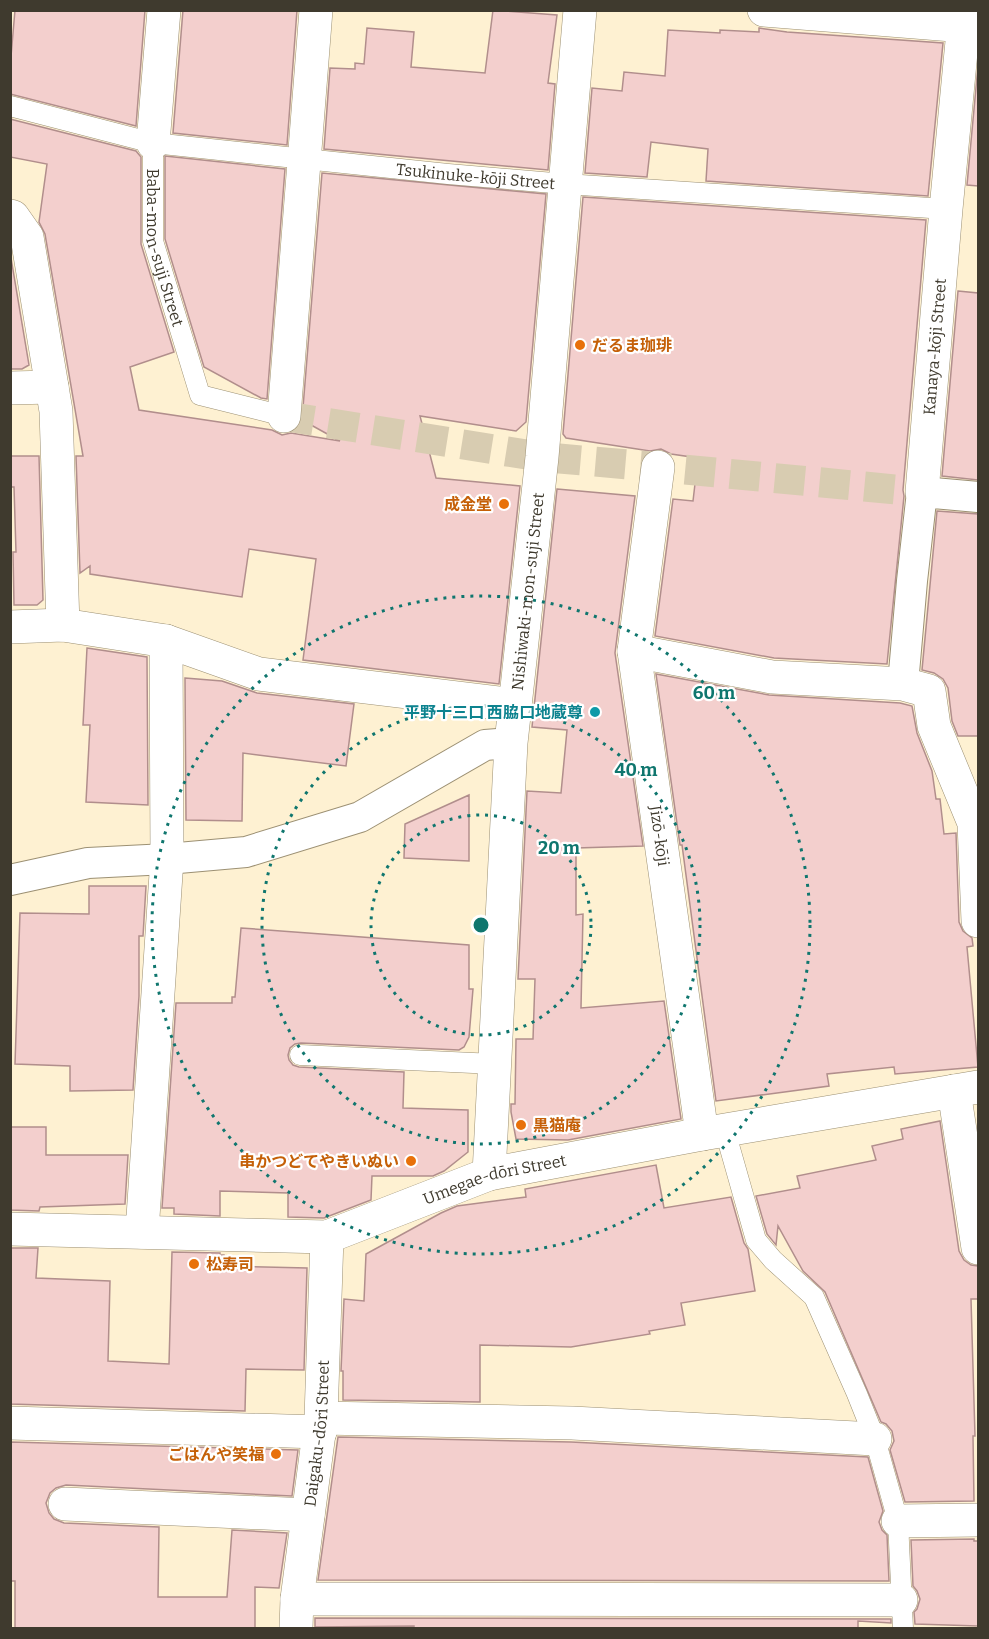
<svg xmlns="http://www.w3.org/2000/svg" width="989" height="1639" viewBox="0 0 989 1639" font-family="Bitter,'Noto Sans JP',serif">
  <rect width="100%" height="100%" fill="#fef1d2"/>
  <!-- building -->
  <path fill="#f3cfcd" stroke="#b18e8c" stroke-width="1.5" d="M15 10H145L136 126 10 94V68Z
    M183 10H297L287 145 173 133Z
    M493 10 557 15 548 83 555 84 548 170 324 149 330 68 355 69V63L364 64 367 28 414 32 411 67 485 73Z
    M759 28 787 32 943 43 928 196 706 181 708 149 651 142 647 177 585 173 592 88 622 91 624 72 665 76 668 30 720 33V30L759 32Z
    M978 66V186L967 185Z
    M10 119 136 151 141 157V244L174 352 130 367 139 410 272 430 282 435 291 433 340 441 302 420 322 173 546 194 526 422 516 431 420 416 436 478 520 486 499 684 303 660 316 559 249 549 242 597 90 574V566L80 573 76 456H83L45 234 39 222 47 164 10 157Z
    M165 156 285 169 267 399 261 398 204 367 165 239Z
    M583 197 926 220 903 490 904 496 887 664 774 658 655 636 673 499 693 501 698 458 671 454 661 449 650 451 566 438 563 434Z
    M10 252 29 365 22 369H10Z
    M958 291 978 293V480L942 476Z
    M10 456H39L43 600 37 605H14L13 552H16L14 487H10Z
    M557 489 635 496 615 653 643 846 576 848V915L583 914 581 1008 664 1001 681 1119 568 1140 516 1139 511 1112V1104H515L516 1039H533L535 979H518L527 791 561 793 567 730 532 727Z
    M937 511 978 514V736H958L952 721 948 688 943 679 934 673 922 670Z
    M87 648 147 657 148 805 86 802 90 725H83Z
    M656 674 769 695 900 703 912 706 917 733 932 771 936 799H940L944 834 956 833 959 922 963 931 972 938 973 946 967 947 978 1067 895 1074 894 1067 827 1074 829 1086 716 1101 682 845H680Z
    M185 678 222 681 257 693 354 704 346 766 243 753 242 821 186 820Z
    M469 795V861L404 858 405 824Z
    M89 886H146L143 936H139V996L133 1090 70 1091V1066L15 1064 20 913 89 914Z
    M241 928 469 945V989H473L469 1037 464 1047 459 1050 301 1043 295 1044 290 1048 288 1055 289 1060 293 1065 299 1067 404 1072 403 1108 468 1110V1152L444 1171 433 1176H372L371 1200 324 1218 288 1217V1193L220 1191V1216L174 1214V1208H162L176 1003H232V997H235Z
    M940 1121 959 1251 964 1260 971 1265 978 1266V1299H971L975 1436H973L974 1501 905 1502 890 1450 894 1441 892 1431 886 1424 881 1422 825 1292 803 1271 778 1226 776 1245 767 1234 756 1196 800 1188 797 1176 876 1160 872 1146 903 1139 901 1129Z
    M10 1127H46V1155H128L125 1204 40 1207 39 1211 10 1210Z
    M656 1165 664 1208 731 1197 744 1243 748 1249 755 1291 681 1303 685 1325 649 1331 650 1334 571 1347 480 1345V1402L343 1400V1371H341L344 1299 364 1301 366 1254 441 1213 457 1206 526 1197 525 1189Z
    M10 1248H38L36 1278 110 1281 108 1361 169 1364 172 1252 220 1253V1255H224V1266L307 1268 304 1370 246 1369 245 1411 10 1404Z
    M338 1437 571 1442 868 1457 883 1511 879 1522 882 1530 887 1535 889 1581 318 1580Z
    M10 1442 298 1450 292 1496 66 1485 56 1488 50 1493 46 1503 49 1513 54 1519 64 1523 159 1527 158 1597H227L232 1530 287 1533 279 1588 255 1587V1629H15V1581H10Z
    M974 1539V1541H978V1626L915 1624 914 1612 917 1609 920 1599 917 1591 913 1586 911 1540Z
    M315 1618 891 1619V1623L858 1621V1629H414V1626L315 1627Z"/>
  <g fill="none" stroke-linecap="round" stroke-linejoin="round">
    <!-- pedestrian-tunnel -->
    <path stroke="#d8ccb1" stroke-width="30" stroke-dasharray="30 15" stroke-linecap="butt" d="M284 416 542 457 658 467 922 492"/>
    <defs>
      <g id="service">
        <path id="s1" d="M10 106 153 143 448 174 565 184 946 209"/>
        <path id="s2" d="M153 143V241L200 395 284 416"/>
        <path d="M300 1055 495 1064"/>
        <path d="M725 1131 756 1240 773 1260 814 1297 857 1394 875 1439 898 1521 903 1628"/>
      </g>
      <path id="pedestrian" d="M903 684 912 581 922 492 978 497
        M10 880 88 863 167 859 246 852 360 817 485 745 511 743"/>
      <g id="minor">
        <path d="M764 10 978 27"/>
        <path d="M153 143 164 10"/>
        <path d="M10 216 13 217 27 237 56 411 63 625"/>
        <path d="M10 388 52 387"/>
        <path d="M284 416 316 10"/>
        <path id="s3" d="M658 467 634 651 702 1134"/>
        <path id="s4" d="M922 492 946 209 965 10"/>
        <path d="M10 627 63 625 166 641 259 674 515 705"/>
        <path d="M634 651 772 677 903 684 929 691 934 726 974 823 978 921"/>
        <path d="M954 1091 978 1248"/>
        <path id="s5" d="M489 1174 511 743 542 457 580 10"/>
        <path id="s6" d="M10 1229 327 1237 489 1174 702 1134 978 1087"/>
        <path d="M142 1232 167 859 166 641"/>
        <path d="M321 1418 572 1423 875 1439"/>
        <path d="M10 1423 320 1432"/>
        <path d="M65 1504 308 1515"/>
        <path d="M898 1521 978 1520"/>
        <path d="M297 1599 901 1600"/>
        <path id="s7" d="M296 1628 297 1599 321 1418 327 1237"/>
      </g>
    </defs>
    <!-- service casing -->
    <use href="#service" stroke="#9c9073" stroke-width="21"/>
    <!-- pedestrian casing -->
    <use href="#pedestrian" stroke="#9c9073" stroke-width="32"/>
    <!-- minor casing -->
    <use href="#minor" stroke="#9c9073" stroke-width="34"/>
    <!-- service -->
    <use href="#service" stroke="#fff" stroke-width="20"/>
    <!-- pedestrian -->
    <use href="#pedestrian" stroke="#fff" stroke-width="30"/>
    <!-- minor -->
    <use href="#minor" stroke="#fff" stroke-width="33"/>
  </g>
  <!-- distance rings -->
  <g fill="none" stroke="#0f766e" stroke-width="3" stroke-dasharray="3 6">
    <circle cx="481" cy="925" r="110"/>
    <circle cx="481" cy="925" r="219"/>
    <circle cx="481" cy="925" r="329"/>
  </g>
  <!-- markers -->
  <g fill="#e8710a" stroke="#fff" stroke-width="2">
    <circle cx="580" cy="345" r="6"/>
    <circle cx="504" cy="504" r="6"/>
    <circle cx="521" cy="1125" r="6"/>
    <circle cx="411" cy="1161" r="6"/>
    <circle cx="194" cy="1264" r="6"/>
    <circle cx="276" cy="1454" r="6"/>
  </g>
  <circle fill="#0f9aa8" stroke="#fff" stroke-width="2" cx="595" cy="712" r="6"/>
  <g text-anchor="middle" stroke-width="4.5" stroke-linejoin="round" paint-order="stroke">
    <!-- street labels -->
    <g font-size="16" fill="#3f3a2e" stroke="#fff">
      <text dy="6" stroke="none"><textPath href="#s1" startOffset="472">Tsukinuke-kōji Street</textPath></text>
      <text dy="6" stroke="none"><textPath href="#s2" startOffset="106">Baba-mon-suji Street</textPath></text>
      <text dy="6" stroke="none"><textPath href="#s4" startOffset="146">Kanaya-kōji Street</textPath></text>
      <text dy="6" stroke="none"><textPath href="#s5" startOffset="584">Nishiwaki-mon-suji Street</textPath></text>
      <text dy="6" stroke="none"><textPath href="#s3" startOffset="372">Jizō-kōji</textPath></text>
      <text dy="6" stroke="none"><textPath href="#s6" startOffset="495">Umegae-dōri Street</textPath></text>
      <text dy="6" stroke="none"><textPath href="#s7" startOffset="196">Daigaku-dōri Street</textPath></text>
    </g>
    <!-- food labels -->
    <g font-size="16" font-weight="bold" fill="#c56008" stroke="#fff" text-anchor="start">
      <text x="592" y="351">だるま珈琲</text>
      <text x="492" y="510" text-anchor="end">成金堂</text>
      <text x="533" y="1131">黒猫庵</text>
      <text x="399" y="1167" text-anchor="end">串かつどてやきいぬい</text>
      <text x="206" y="1270">松寿司</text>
      <text x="264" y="1460" text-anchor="end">ごはんや笑福</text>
    </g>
    <!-- culture labels -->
    <g font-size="16" font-weight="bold" fill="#0d838f" stroke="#fff" text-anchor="end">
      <text x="583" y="718">平野十三口 西脇口地蔵尊</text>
    </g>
  </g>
  <circle cx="481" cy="925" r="9" fill="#0f766e" stroke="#fff" stroke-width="3"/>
  <g font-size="18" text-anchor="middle" font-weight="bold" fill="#0f766e" stroke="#fff" stroke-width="4.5" stroke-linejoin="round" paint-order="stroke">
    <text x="714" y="699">60 m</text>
    <text x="636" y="776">40 m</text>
    <text x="559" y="854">20 m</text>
  </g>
  <!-- border -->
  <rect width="989" height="1639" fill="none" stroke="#3f3a2e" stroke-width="24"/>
</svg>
